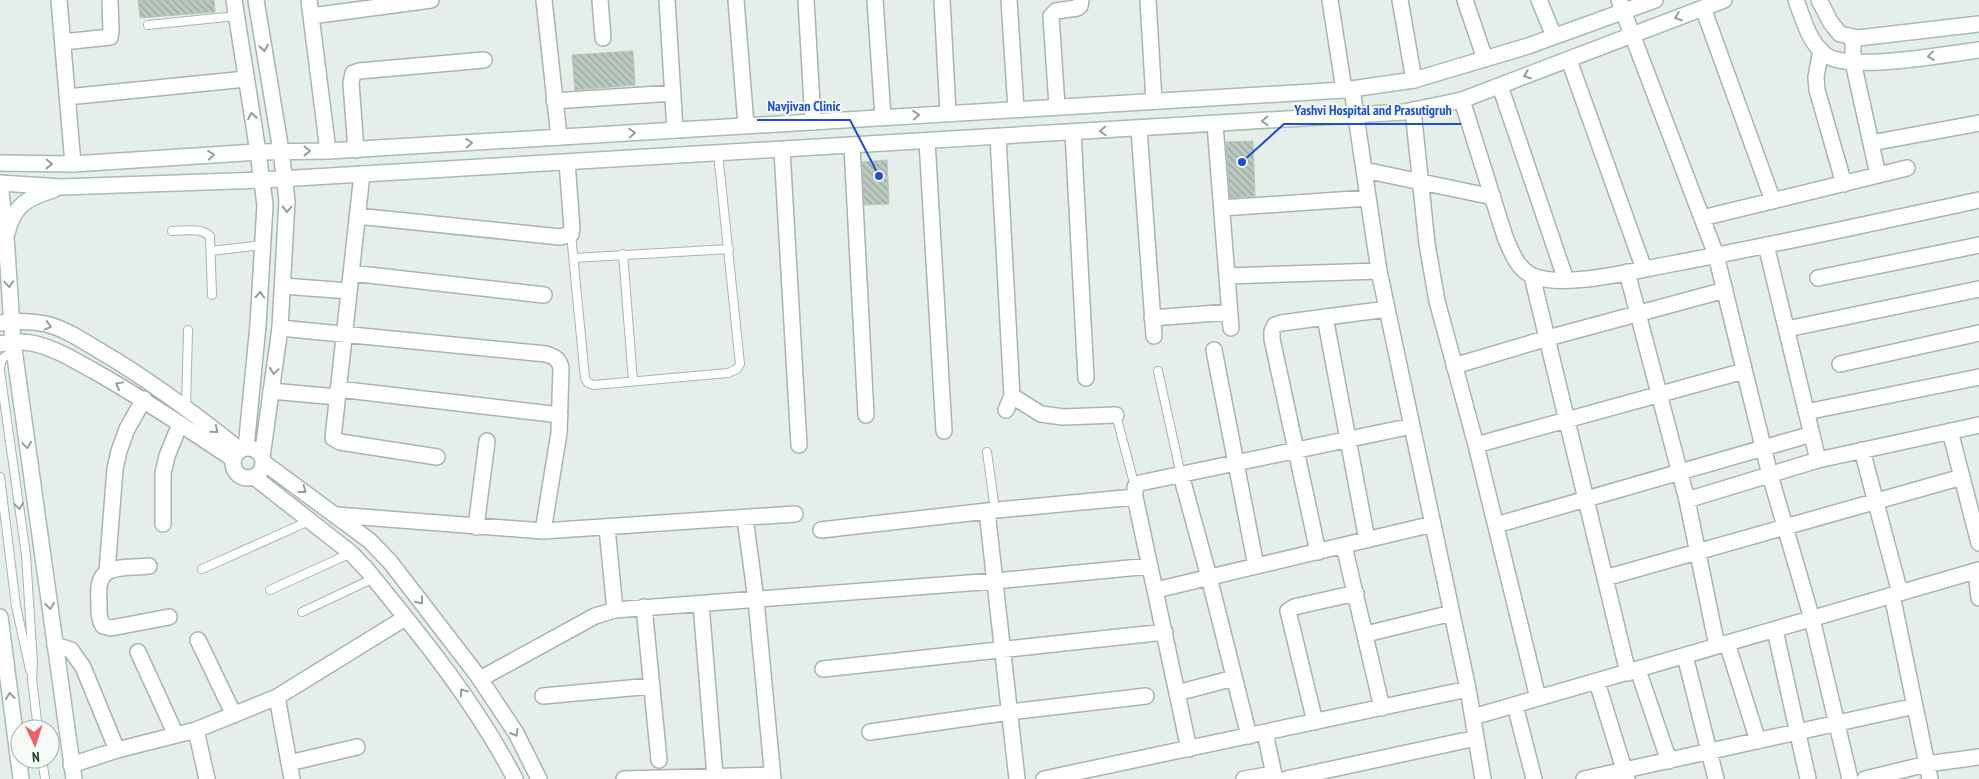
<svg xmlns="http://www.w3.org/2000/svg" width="1979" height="779" viewBox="0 0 1979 779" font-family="'PT Sans Narrow',sans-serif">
  <defs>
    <pattern id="building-back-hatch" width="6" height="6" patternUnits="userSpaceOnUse" patternTransform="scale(1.25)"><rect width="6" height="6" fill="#bac9c0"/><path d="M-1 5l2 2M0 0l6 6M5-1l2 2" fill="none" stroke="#97a59d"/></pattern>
  </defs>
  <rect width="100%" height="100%" fill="#e5eee8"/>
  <!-- building -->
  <path fill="url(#building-back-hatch)" stroke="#b7c8bd" d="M138 0H214L215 12 140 18Z
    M633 51 635 85 575 90 572 55Z
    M1253 141 1255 196 1230 198 1226 142Z
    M887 160 889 204 864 205 862 162Z"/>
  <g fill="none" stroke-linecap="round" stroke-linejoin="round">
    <defs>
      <path id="service" d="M148 25 236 16
        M172 231C184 231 201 227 210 236L212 295
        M571 234 585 378 588 383 594 385 728 373 737 369 740 364 718 153
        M211 251 263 245
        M623 254 633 381
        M574 258 729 249
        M0 368 2 359 14 350
        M0 371 26 555 33 664 32 679 38 729
        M1158 371 1181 475
        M186 407 188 330
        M1116 415 1135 487
        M987 452 995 510
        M0 477 16 606 30 670
        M202 569 309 521
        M270 590 351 553
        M302 612 374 578
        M42 759 45 779"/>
      <path id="minor" d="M59 0 73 164
        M309 0 328 151
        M544 0 559 137
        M600 0 603 38
        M667 0 675 130
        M736 0 746 125
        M806 0 813 122
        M875 0 883 117
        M942 0 948 113
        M1009 0 1016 109
        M1148 0 1154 101
        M1330 0 1344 90
        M1400 0 1414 80
        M1465 0 1485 59
        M1539 0 1554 36
        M1619 0 1716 255 1770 475 1812 619 1850 779
        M1703 8 1773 201
        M311 16 431 0
        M1853 37V62L1878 175
        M63 42 110 37 111 32 110 0
        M1821 50 1816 77 1817 90 1844 184
        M1569 60 1644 269
        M1500 86 1566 280
        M1352 89 1379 271 1468 689 1483 779
        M67 97 246 79
        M1462 100 1505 237C1511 251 1517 269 1533 276 1566 289 1636 270 1671 264 1774 245 1877 222 1979 200
        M554 101 673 93
        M1057 106 1051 16 1056 11 1077 8 1080 6 1081 0
        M1413 110 1427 244 1437 301 1476 445 1538 698
        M1215 124 1231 328
        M1139 129 1154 336
        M1073 132 1086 378
        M998 137 1012 396 1006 410
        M927 141 944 431
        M1871 143 1979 123
        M852 146 866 415
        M356 150 351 83 353 73 359 71 484 60
        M782 150 799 445
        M1364 170 1493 197
        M362 174 333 438 340 442 437 457
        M1222 208 1368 198
        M357 216 560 237 571 234 572 228 567 162
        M1702 218 1907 168
        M1766 245 1818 460
        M1627 272 1687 500 1717 646
        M351 273 544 295
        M1227 276 1379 271
        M1532 276 1628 673
        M1818 278 1979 245
        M283 286 349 291
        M1325 317 1367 540
        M1152 318 1230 312
        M280 328 546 354C555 357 559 359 561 368L559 433 543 531
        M1787 329 1979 289
        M1214 350 1256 566
        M1840 364 1979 333
        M1454 366 1548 338 1725 290
        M338 389 560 415
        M271 391 337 397
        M1012 396 1041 414 1063 417 1116 415
        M1806 412 1979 377
        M1950 431 1979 543
        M1476 445 1744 371
        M1862 450 1900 593
        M1181 475 1209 577 1249 736
        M1687 500 1818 460 1979 425
        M987 511 1017 779
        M336 515 543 531 795 514
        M745 518 756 600 773 779
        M163 524V473L167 456 180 424
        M1496 525 1812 434
        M476 527 487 441
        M607 528 615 610
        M821 530 987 511 1135 497
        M1344 546 1382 708
        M1318 552 1272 339V331L1275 325 1281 323 1387 309
        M149 566C120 569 95 562 99 600 99 610 98 617 103 626L111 628 169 617
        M107 571 115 469 119 451 127 429 144 399
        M1976 571 1979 598
        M1605 578 1962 477
        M1156 590 1433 524
        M1892 595 1930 779
        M701 604 715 776
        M644 607 659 760
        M1775 630 1808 779
        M1366 634 1452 613
        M198 640 234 715
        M1727 643 1758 741
        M55 645 71 650 83 667 117 750
        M138 652 176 735
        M1685 656 1716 779
        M823 669 1165 632
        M1638 670 1669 761
        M480 679 595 616 615 610 995 581 1150 566
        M1597 682 1627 779
        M1177 693 1234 678
        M543 696 652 686
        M277 697 292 779
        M1515 705 1534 779
        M1473 717 1979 570
        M1315 722 1288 611 1294 607 1356 593
        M196 730 207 779
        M870 732 1010 712 1146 696
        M1265 733 1275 779
        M1189 749 1135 497V487L1140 483 1412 426
        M289 763 357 747
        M71 765 117 750 196 730 277 697 405 618
        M624 779 772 775
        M1044 779 1468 689
        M1244 779 1273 774
        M1286 779 1476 738
        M1584 779 1915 706
        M1865 779 1927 764 1979 757"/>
      <path id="tertiary" d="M234 0 258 152 265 205 258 325 246 448
        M256 0 281 151 287 201 280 328 262 457
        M0 323C15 321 31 321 46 324 66 329 83 341 100 351 150 380 195 414 240 450
        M0 344C10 342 20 341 31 343 53 347 74 360 94 371 142 398 187 428 233 459
        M233 463a15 15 0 1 1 30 0a15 15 0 1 1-30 0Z
        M263 462 370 541 391 563 478 676 516 733 539 779
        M254 477 351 553 367 570C421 636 476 703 515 779"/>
      <path id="secondary" d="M1796 0C1803 18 1808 40 1824 54 1847 73 1947 54 1979 50
        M1819 0 1831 23 1840 34 1858 38 1979 24
        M0 163 73 164 258 152 328 151 1344 90 1414 80 1528 46 1655 0
        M0 183 61 187 262 180 1404 112 1462 100 1724 0
        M0 183 6 236 13 342 74 779
        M7 233C14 205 27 198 53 190
        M0 617 21 779"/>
    </defs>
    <!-- service casing -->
    <use href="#service" stroke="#a7b6ad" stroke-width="10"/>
    <!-- minor casing -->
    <use href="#minor" stroke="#a7b6ad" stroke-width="18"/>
    <!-- tertiary casing -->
    <use href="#tertiary" stroke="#a7b6ad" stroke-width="18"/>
    <!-- secondary casing -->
    <use href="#secondary" stroke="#a6bdaf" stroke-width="18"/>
    <!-- service -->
    <use href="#service" stroke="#fff" stroke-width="8"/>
    <!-- minor -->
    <use href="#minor" stroke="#fff" stroke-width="15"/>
    <!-- tertiary -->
    <use href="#tertiary" stroke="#fff" stroke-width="15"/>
    <!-- secondary -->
    <use href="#secondary" stroke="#fff" stroke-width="15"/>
  </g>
  <!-- one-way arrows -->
  <defs><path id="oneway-chevron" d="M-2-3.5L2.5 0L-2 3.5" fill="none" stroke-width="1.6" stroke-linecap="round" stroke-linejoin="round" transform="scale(1.25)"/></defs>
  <g stroke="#92a098">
    <use href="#oneway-chevron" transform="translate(1678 17) rotate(159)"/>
    <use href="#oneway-chevron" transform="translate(264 48) rotate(81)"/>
    <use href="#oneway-chevron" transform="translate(1931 56) rotate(173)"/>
    <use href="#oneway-chevron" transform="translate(1527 75) rotate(159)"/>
    <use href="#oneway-chevron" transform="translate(916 115) rotate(-4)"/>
    <use href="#oneway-chevron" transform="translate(252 116) rotate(-99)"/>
    <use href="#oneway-chevron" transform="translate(1265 121) rotate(177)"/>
    <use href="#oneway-chevron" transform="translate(1103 131) rotate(177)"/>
    <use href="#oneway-chevron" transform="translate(632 133) rotate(-3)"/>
    <use href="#oneway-chevron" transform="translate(469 143) rotate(-4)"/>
    <use href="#oneway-chevron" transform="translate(307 151)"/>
    <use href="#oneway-chevron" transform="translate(211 155) rotate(-4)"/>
    <use href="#oneway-chevron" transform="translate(49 164) rotate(1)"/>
    <use href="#oneway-chevron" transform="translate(287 209) rotate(92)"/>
    <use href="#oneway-chevron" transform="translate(9 284) rotate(86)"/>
    <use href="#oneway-chevron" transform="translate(260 295) rotate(-87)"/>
    <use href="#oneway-chevron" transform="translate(48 326) rotate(15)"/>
    <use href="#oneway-chevron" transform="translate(274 371) rotate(98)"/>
    <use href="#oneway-chevron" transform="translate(119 385) rotate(-151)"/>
    <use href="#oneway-chevron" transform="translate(215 430) rotate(39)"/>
    <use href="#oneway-chevron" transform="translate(27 445) rotate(82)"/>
    <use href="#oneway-chevron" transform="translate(303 490) rotate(37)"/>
    <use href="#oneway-chevron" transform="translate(19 506) rotate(82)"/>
    <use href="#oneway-chevron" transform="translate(420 601) rotate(52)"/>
    <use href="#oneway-chevron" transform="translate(50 606) rotate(82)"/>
    <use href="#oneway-chevron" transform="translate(463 692) rotate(-125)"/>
    <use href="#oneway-chevron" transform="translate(10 696) rotate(-97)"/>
    <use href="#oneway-chevron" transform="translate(515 733) rotate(60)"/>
  </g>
  <!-- callouts -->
  <path fill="none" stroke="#1d4ed8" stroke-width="2" d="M879 176L850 120H757M1242 162L1284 124H1461"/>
  <g fill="#1d4ed8" stroke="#f6faf7" stroke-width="2">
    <circle cx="879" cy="176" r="5"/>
    <circle cx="1242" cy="162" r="5"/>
  </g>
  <g font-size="14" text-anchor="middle" font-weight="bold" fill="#1d4ed8" stroke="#f6faf7" stroke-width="4" stroke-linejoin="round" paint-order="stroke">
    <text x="804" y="111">Navjivan Clinic</text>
    <text x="1373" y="115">Yashvi Hospital and Prasutigruh</text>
  </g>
  <!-- north arrow -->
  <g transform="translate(35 744) rotate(176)"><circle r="24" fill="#f6faf7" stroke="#a2b0a8"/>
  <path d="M0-4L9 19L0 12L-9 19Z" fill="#f25f61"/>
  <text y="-8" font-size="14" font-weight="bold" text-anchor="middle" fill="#244031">N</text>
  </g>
</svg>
